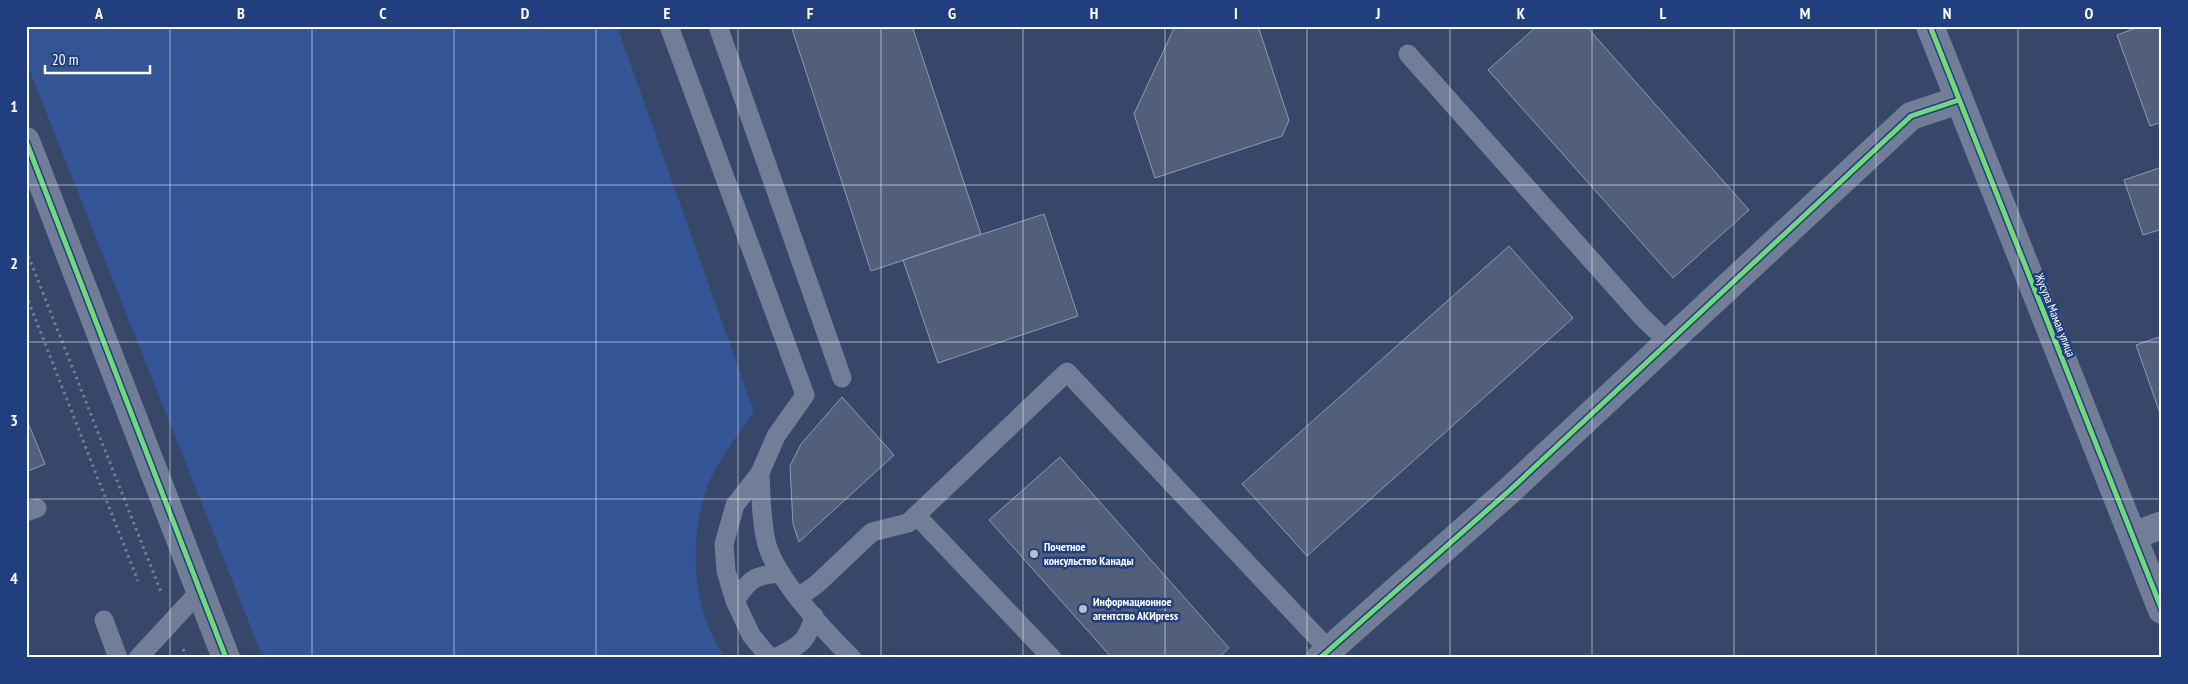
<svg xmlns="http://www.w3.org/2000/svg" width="2188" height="684" viewBox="0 0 2188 684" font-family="'PT Sans Narrow',sans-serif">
  <rect width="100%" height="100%" fill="#364769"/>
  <!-- green -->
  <path fill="#345595" d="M26 26H617L754 412C739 432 724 453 712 476 687 528 690 612 726 658H263L26 61Z"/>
  <!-- building -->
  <path fill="#525f7b" stroke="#8f9aae" d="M791 26H912L981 234 871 271Z
    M1175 26H1258L1289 120 1282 136 1155 178 1134 114Z
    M1537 26H1586L1749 210 1673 278 1488 70Z
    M2141 26H2162V122L2150 126 2117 35Z
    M2162 167V229L2143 235 2124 180Z
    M1044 214 1078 316 938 363 903 260Z
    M1509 246 1573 318 1307 556 1242 484Z
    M2162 336V419L2136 345Z
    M842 397 894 455 799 542 793 524 790 466 801 444Z
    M26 418 45 464 26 472Z
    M1060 457 1229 648 1218 658H1112L989 520Z"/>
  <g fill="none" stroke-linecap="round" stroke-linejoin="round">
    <!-- path -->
    <path stroke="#727e98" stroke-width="3" stroke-dasharray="2.5 4" stroke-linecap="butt" d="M26 250 161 592
      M26 295 138 581
      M183 649 187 658"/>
    <!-- lane -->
    <path stroke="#727e98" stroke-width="19" d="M669 26 805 395 776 436 760 473 735 505 724 544 726 571 735 601 751 635 770 658
      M718 26 842 378
      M1408 54 1642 317 1668 342
      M760 473C761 496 761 522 767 545 777 579 826 633 852 658
      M26 512 37 508
      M916 515 1052 658
      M799 597 817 584 872 532 908 523 1067 372 1329 650
      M735 601C749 579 755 575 781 573
      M104 620 118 658
      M138 658 200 591
      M775 658C799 646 807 643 814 616"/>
    <!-- street -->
    <path stroke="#727e98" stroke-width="28" d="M1930 26 2162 610
      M26 141 226 658
      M2133 536 2162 525
      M1320 658 1510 490 1911 116 1959 100"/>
    <defs>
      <path id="cycleway" d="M1930 26 2162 610
        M26 141 226 658
        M1320 658 1510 490 1911 116 1959 100"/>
    </defs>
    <!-- cycleway casing -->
    <use href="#cycleway" stroke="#213f7e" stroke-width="8"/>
    <!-- cycleway -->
    <use href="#cycleway" stroke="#71d979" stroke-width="5"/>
  </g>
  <!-- grid -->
  <path fill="none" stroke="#fff" stroke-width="1" stroke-opacity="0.55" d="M170 26V658M312 26V658M454 26V658M596 26V658M738 26V658M881 26V658M1023 26V658M1165 26V658M1307 26V658M1450 26V658M1592 26V658M1734 26V658M1876 26V658M2018 26V658M26 185H2162M26 342H2162M26 499H2162"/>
  <!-- markers -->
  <g fill="#b9bfca" stroke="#213f7e" stroke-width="2">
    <circle cx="1034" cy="554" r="5"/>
    <circle cx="1083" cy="609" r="5"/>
  </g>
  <g text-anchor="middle" stroke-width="5" stroke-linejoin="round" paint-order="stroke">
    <!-- street labels -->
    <g font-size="12" fill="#fff" stroke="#213f7e">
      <text transform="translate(2055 315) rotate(68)" y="4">Жусупа Мамая улица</text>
    </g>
    <!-- poi labels -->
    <g font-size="12" font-weight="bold" fill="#fff" stroke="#213f7e" text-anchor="start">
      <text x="1044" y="551">Почетное<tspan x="1044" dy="14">консульство Канады</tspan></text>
      <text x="1093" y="606">Информационное<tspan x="1093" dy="14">агентство АКИpress</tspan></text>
    </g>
  </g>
  <!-- border -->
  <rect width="2188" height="684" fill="none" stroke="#213f7e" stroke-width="55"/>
  <!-- scale -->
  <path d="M45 65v8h105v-8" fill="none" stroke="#ffffff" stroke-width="2.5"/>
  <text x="52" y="65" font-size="15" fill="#ffffff" stroke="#213f7e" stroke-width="4" paint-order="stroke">20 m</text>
  <rect x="28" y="28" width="2132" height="628" fill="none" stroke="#fff" stroke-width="2"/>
  <g font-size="16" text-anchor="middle" font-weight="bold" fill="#fff">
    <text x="99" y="19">A</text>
    <text x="241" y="19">B</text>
    <text x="383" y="19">C</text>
    <text x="525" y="19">D</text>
    <text x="667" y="19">E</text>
    <text x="810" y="19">F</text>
    <text x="952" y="19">G</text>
    <text x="1094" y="19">H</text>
    <text x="1236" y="19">I</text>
    <text x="1378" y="19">J</text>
    <text x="1521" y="19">K</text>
    <text x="1663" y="19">L</text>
    <text x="1805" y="19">M</text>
    <text x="1947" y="19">N</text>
    <text x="2089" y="19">O</text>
    <text x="14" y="112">1</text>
    <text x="14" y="269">2</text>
    <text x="14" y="426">3</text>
    <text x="14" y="584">4</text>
  </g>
</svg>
